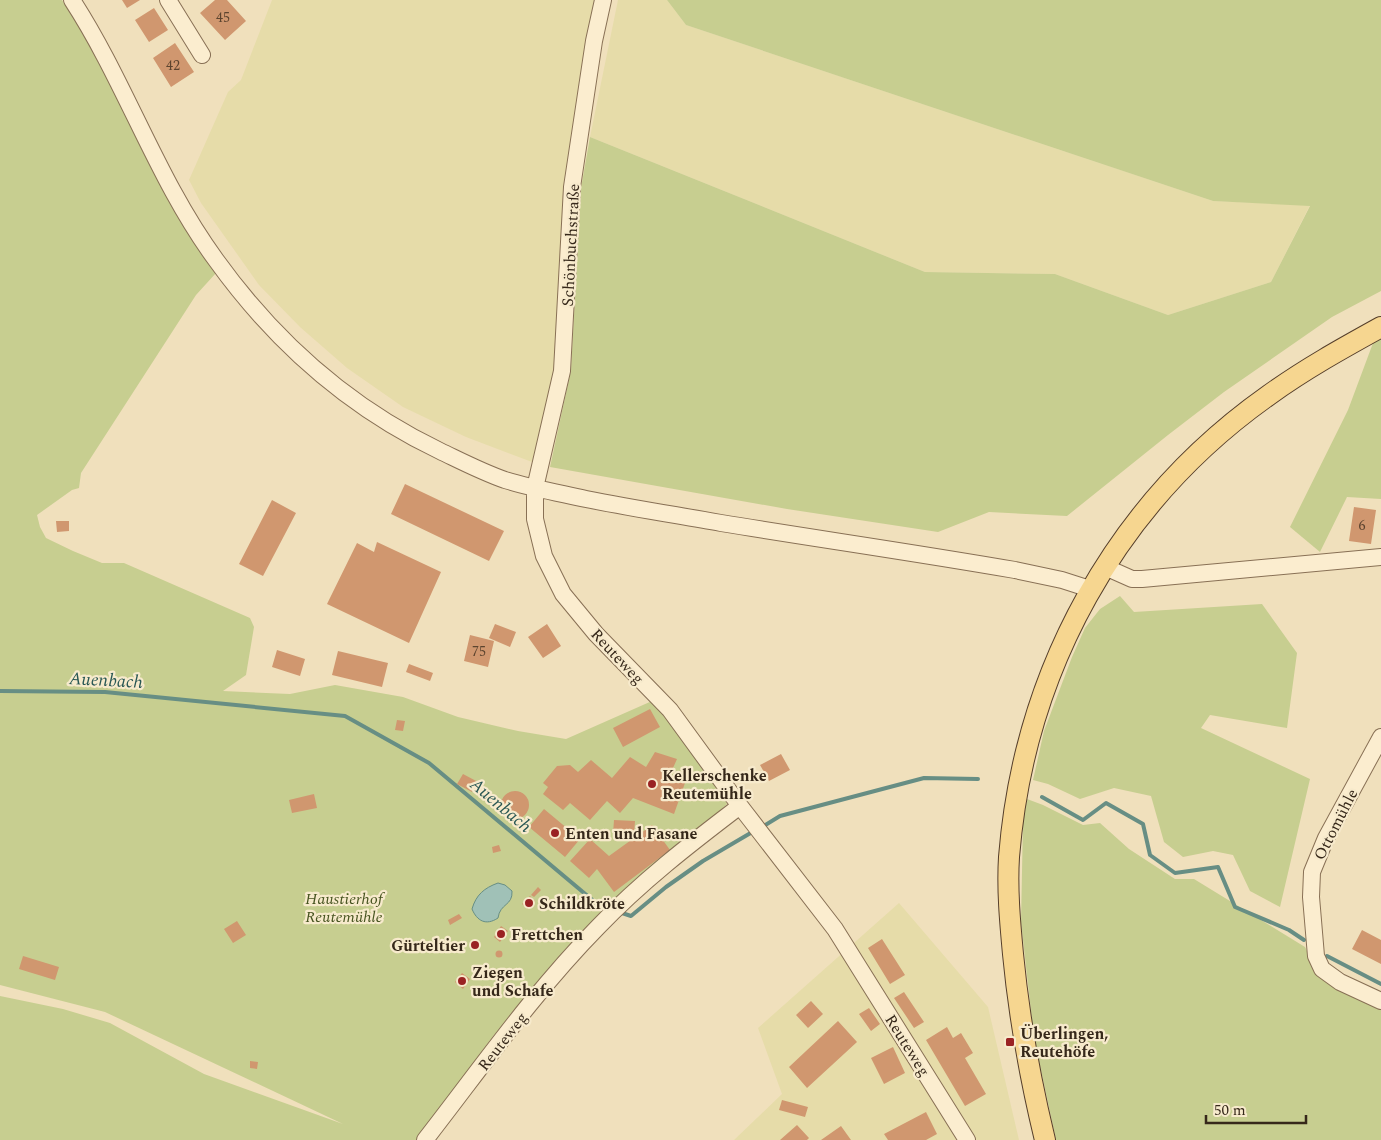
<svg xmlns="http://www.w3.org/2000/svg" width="1381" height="1140" viewBox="0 0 1381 1140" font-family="Spectral,serif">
  <rect width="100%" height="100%" fill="#f0e0bc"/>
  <!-- farmland -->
  <path fill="#e6dca9" d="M272 0H597L554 371 532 462 466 437 403 407 347 368 300 327 259 285 201 203 189 180 228 92 241 80Z
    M618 0H667L686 25 1213 201 1310 205 1271 282 1168 315 1055 274 925 272 590 137Z
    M899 903 988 1007 1019 1140H734L782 1094 758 1028Z"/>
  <!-- green -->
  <path fill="#c7ce90" d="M0 0H62L81 29 173 205 216 273 196 295 81 473 79 488 72 490 37 515 40 527 46 538 73 551 102 563H124L250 618 254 627 246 675 223 691 290 694 335 685 403 697 458 717 518 731 566 739 652 701 721 787 727 804 565 953 494 1035 417 1140H0V996L63 1009 110 1023 204 1074 343 1124 105 1012 0 985Z
    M667 0H1381V291L1332 317 1224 392 1168 435 1067 516 989 512 938 532 787 509 550 467 571 370 581 188 590 137 925 272 1055 274 1168 315 1271 282 1310 206 1213 201 686 25Z
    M1381 332V499L1347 497 1320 552 1290 527 1348 410 1376 335Z
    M1120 596 1134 612 1262 604 1297 653 1287 728 1210 715 1201 728 1310 779 1280 907 1250 891 1233 855 1213 851 1183 857 1164 842 1151 796 1114 788 1080 799 1048 784 1033 780 1044 731 1072 657 1085 628 1100 609Z
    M1027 799 1043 805 1083 825 1100 823 1129 849 1175 879H1194L1305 947 1319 974 1381 1005V1140H1056L1034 1038 1021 922 1023 821Z"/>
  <!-- water -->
  <path fill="#a0c1b7" stroke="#678e84" d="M498 883 505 885 512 891C513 906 500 903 498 918 486 926 477 921 472 909 476 895 484 888 498 883Z"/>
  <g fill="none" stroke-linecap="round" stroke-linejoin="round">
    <!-- stream -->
    <path stroke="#678e84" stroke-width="4" d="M0 691 105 692 345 716 429 763 596 903 610 908
      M1042 797 1083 820 1106 803 1143 824 1150 855 1175 873 1218 867 1235 907 1289 930 1304 940
      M762 827 780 816 924 778 978 779
      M619 912 631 916 666 887 703 861 754 831
      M1327 956 1381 984"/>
  </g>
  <!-- building -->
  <path fill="#d0976f" d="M122 0H140L127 8Z
    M215 0H227L246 21 225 40 200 13Z
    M154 8 168 30 149 42 135 20Z
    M175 43 194 72 171 87 153 58Z
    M405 484 504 531 489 561 391 514Z
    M272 500 296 513 263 576 239 564Z
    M1354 507 1376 510 1371 544 1349 541Z
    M56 521H69V531L57 532Z
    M377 542 441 572 409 643 327 604 357 543 374 552Z
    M495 624 516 632 510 647 489 638Z
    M547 624 561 646 543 658 528 637Z
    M470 635 494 641 488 667 464 661Z
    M277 650 305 659 300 676 272 667Z
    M338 651 388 663 382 687 332 675Z
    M409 664 433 673 430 681 406 672Z
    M650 709 660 727 623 747 613 728Z
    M397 720 405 721 403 731 395 730Z
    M655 752 677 759 669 777 685 783 674 814 633 798 620 813 607 801 590 820 570 803 563 810 543 794 548 787 543 783 557 766 570 765 578 772 591 760 612 778 630 757 646 767Z
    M781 754 790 770 769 781 760 765Z
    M463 774 478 782 472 792 457 784Z
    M501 805a14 14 0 1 1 28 0a14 14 0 1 1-28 0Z
    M314 794 317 808 292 813 289 800Z
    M544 809 580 839 565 857 529 827Z
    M614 820 635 821 634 834H613Z
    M652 825 670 850 614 892 597 869 589 878 570 861 590 839 609 856Z
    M499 845 501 851 493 853 492 847Z
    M538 887 541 890 534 897 531 895Z
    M530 896 535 901 528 909 522 904Z
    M459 914 462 918 450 925 448 920Z
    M237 921 246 935 233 943 224 929Z
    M501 926 508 931 500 942 494 937Z
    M1362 930 1381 940V964L1352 949Z
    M882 939 905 975 890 984 868 948Z
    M474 940 479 941 477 948 472 946Z
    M495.5 954a3.5 3.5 0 1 1 7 0a3.5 3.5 0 1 1-7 0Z
    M23 956 59 967 55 980 19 969Z
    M462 973 470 979 463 989 455 982Z
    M904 992 924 1022 914 1028 894 998Z
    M811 1001 823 1014 808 1028 796 1015Z
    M869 1008 880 1024 871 1031 859 1014Z
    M838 1021 857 1042 807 1088 789 1067Z
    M947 1027 953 1038 961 1033 973 1053 965 1058 986 1094 965 1106 926 1040Z
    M893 1047 905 1073 884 1084 871 1058Z
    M250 1061 258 1062 257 1069 250 1068Z
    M782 1100 808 1107 805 1117 779 1110Z
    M926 1112 937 1134 926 1140H888L884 1134Z
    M797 1125 809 1138 807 1140H780Z
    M841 1126 851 1140H821Z"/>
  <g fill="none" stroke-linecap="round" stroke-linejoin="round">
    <defs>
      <path id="minor" d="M72 0C126 83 157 180 216 260 275 342 348 407 440 451 461 461 482 472 505 480 531 488 559 493 586 499 631 508 676 515 721 523 819 539 917 553 1015 570L1062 580 1090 589
        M168 0 202 55
        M603 0 594 41 572 187 562 371 535 488V519L544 556 563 594 596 634 670 710 740 806 835 929 967 1140
        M1105 567 1132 579H1142L1381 557
        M1381 737 1326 838 1312 872 1311 897 1316 956 1322 969 1340 982 1381 1001
        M425 1140C481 1068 534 992 598 927 641 882 690 844 740 806"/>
      <path id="major" d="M1045 1140C1030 1078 1019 1017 1013 954 1010 922 1007 889 1009 857 1024 670 1116 503 1269 395 1305 369 1343 348 1381 327"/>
    </defs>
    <!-- minor casing -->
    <use href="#minor" stroke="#887055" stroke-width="18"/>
    <!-- major casing -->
    <use href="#major" stroke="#553e2a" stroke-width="22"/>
    <!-- minor -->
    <use href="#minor" stroke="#fbedcf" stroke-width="16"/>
    <!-- major -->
    <use href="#major" stroke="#f6d690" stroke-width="20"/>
  </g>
  <!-- markers -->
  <g fill="#9a2223" stroke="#f7eacc" stroke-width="2">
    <circle cx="652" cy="784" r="5"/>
    <circle cx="555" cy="833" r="5"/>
    <circle cx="529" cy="903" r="5"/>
    <circle cx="501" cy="934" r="5"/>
    <circle cx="475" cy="945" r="5"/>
    <circle cx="462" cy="981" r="5"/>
    <rect x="1005" y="1037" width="10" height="10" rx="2.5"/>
  </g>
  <g text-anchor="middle" stroke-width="4.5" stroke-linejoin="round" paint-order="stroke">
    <!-- number labels -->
    <g font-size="14" fill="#5c442f">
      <text x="223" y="22">45</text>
      <text x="173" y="70">42</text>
      <text x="1362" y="530">6</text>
      <text x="479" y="656">75</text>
    </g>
    <!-- street labels -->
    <g font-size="16" fill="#36281a" stroke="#f7eacc">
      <text transform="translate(570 245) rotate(-87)" y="6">Schönbuchstraße</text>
      <text transform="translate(618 656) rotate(47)" y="6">Reuteweg</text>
      <text transform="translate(1335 824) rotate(-63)" y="6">Ottomühle</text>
      <text transform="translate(502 1041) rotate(-52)" y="6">Reuteweg</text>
      <text transform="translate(908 1045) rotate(58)" y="6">Reuteweg</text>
    </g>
    <!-- poi labels -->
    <g font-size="16" font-weight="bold" fill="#36281a" stroke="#f7eacc" text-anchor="start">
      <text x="662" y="781">Kellerschenke<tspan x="662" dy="18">Reutemühle</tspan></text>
      <text x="565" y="839">Enten und Fasane</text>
      <text x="539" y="909">Schildkröte</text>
      <text x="511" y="940">Frettchen</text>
      <text x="465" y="951" text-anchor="end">Gürteltier</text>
      <text x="472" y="978">Ziegen<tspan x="472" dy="18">und Schafe</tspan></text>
      <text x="1020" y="1039">Überlingen,<tspan x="1020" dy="18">Reutehöfe</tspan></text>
    </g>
    <!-- park labels -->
    <g font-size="16" font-style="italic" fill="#475420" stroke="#f7eacc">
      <text x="344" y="904">Haustierhof<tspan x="344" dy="18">Reutemühle</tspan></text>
    </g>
    <!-- water labels -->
    <g font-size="18" font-style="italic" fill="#295754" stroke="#f7eacc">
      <text transform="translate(106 680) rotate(3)" y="6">Auenbach</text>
      <text transform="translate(501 805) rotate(40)" y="6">Auenbach</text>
    </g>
  </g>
  <!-- scale -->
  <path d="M1206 1115v8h100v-8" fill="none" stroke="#36281a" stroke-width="2.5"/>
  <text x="1214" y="1115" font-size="15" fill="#36281a" stroke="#f7eacc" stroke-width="4" paint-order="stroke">50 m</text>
</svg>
